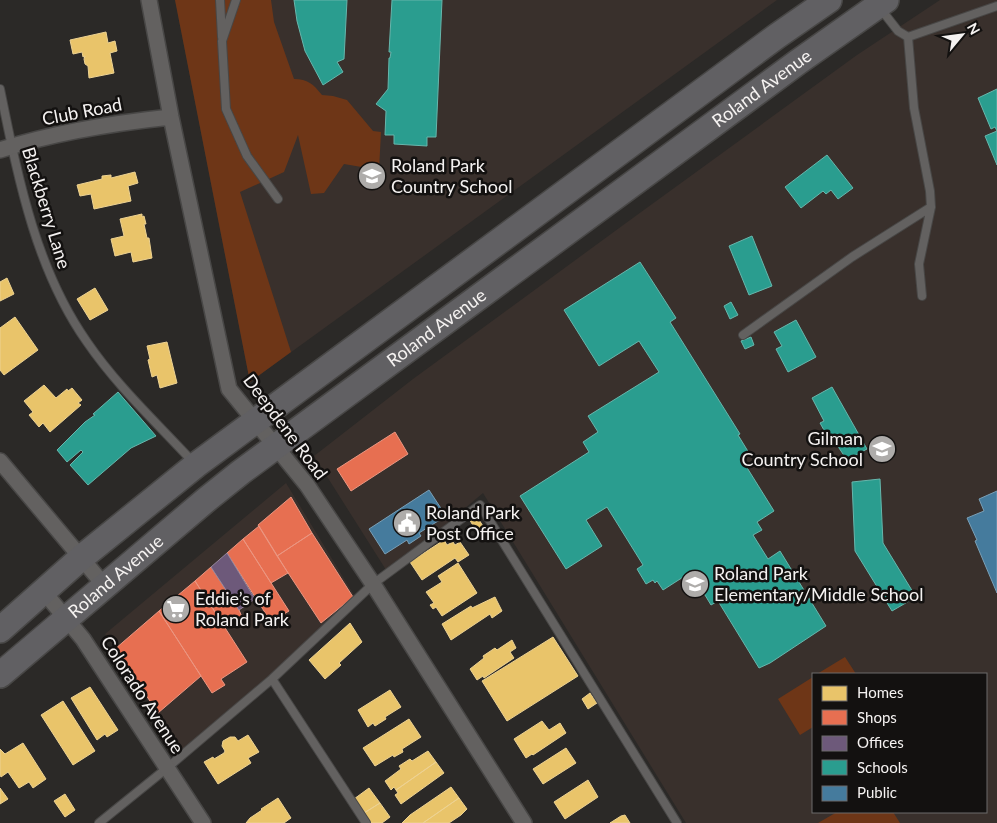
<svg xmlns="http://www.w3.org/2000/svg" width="997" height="823" viewBox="0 0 997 823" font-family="Lato,sans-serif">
  <rect width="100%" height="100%" fill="#2b2927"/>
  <!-- built -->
  <path fill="#39302c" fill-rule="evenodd" d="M175 0H777L250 382Z
    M940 0H997V823H686L483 493 388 573 314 456 413 379 626 223 857 55ZM813 674H986V812H813Z
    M286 483 357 600 182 754 105 634Z"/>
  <!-- green -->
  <path fill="#6e3617" d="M175 0H271L274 22 294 79C308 79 313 84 322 95L333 96 347 100 373 131 381 132 379 170 344 164 324 193 311 194 298 135 284 172 240 192 291 352 250 382Z
    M845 657 856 674H817Z
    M813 677V727L800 735 778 699Z
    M837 812H893L900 823H818Z"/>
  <!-- homes -->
  <path fill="#e9c46a" stroke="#edd292" d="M106 32 108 43 115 41 117 51 110 53 114 73 89 78 88 66 85 64 84 59 85 56 83 57 82 52 73 54 70 40Z
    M135 172 138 183 128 186 131 201 94 209 91 194 80 196 77 185 102 179V176L111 175V178Z
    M142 214V217L144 216 146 224H144L147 238H149L152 258 133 262 131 252 115 256 111 239 124 236 120 219Z
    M7 278 14 294 0 301V282Z
    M95 288 108 310 90 320 77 299Z
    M15 317 38 350 4 375 0 370V328Z
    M167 342 177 383 160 388 157 375 152 377 148 360 150 359 147 346Z
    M44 385 56 398 67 389 68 391 72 388 82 400 78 403 81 405 50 432 43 423 39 427 29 415 33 412 24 401Z
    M476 515 486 531 479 535 469 519Z
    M444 540 447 545 453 542 455 545 460 542 469 555 458 562 455 558 422 580 410 562Z
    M458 563 477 593 442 616 436 607 433 609 430 605 434 603 426 592 442 582 438 576Z
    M495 597 502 611 492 618 490 614 451 640 442 624 471 606 472 608Z
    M350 623 362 642 339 663 341 665 325 679 309 660Z
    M553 637 578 676 507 721 482 681Z
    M512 640 516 648 510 652 514 658 484 678 483 676 477 680 470 669 484 658 483 656 495 648 497 650Z
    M90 687 118 730 107 737 105 734 97 740 71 698Z
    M390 690 401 707 385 717 386 719 375 726 373 723 368 727 358 710Z
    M590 693 597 703 588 709 582 699Z
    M63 701 95 751 73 765 41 715Z
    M409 719 421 737 402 749 403 752 394 757 393 755 375 766 363 748Z
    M542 721 549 730 560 723 566 733 533 755 532 754 526 758 514 739Z
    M248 735 259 752 248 758 251 763 218 784 204 762 213 757 214 759 224 753 225 751 222 746 223 741 230 737H235L238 741Z
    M23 743 46 779 33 788 29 782 19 788 8 772 1 777 0 775V749L5 754Z
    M566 748 576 763 543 784 533 769Z
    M428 751 436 762 396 790 394 787 391 790 385 781 401 769 399 766 410 759 412 761Z
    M436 762 444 773 401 804 395 795 398 793 396 790Z
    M588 780 598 797 565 819 554 802Z
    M451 787 459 798 423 823H402L410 815Z
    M0 788 8 799 0 804Z
    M369 788 380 803 364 813 354 799Z
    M65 794 75 810 65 817 54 801Z
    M278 798 291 818 284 823H246L250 818 262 810 261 809Z
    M459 798 467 809 461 815 449 823H423Z
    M380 803 390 817 382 823H371L364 813Z
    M625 815 630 823H610L621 816Z"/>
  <!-- shops -->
  <path fill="#e76f51" stroke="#eb9681" d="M395 432 408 454 351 491 337 469Z
    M291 497 312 533 277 556 258 525Z
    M259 526 288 573 271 583 243 539Z
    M312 533 353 597 321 623 277 556Z
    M243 539 289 611 271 622 227 553Z
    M211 567 239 610 242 617 233 623 228 617 221 621 195 581Z
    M195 581 247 662 221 679 225 685 212 693 159 611Z
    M159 611 201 676 158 713 115 649Z"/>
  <!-- offices -->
  <path fill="#6d597a" stroke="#96879e" d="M227 553 255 599 239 610 211 567Z"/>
  <!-- schools -->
  <path fill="#2a9d8f" stroke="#67b6ac" d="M294 0H347L344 59 337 62 343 72 323 85 305 51 297 21Z
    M392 0H442L436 137H427V146L394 144V135H385L386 111 376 104 388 89 389 58H390L391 52H389Z
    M997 89V165L985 136 997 131 995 127 991 129 978 98Z
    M827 155 853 188 838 199 831 190 826 194 823 191 801 208 785 187Z
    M752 236 772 286 749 295 729 246Z
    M640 262 676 318 670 322 740 434 738 435 749 453 741 458 774 511 757 522 762 530 753 535 768 559 780 551 826 626 770 663 759 668 718 601 711 605 691 572 663 590 657 581 655 583 653 580 646 584 637 569 643 565 607 507 586 520 602 546 566 569 520 496 589 452 583 442 598 432 588 416 659 372 639 341 599 366 564 310Z
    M731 302 738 315 730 319 724 306Z
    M796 320 816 357 788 372 776 349 782 346 774 332Z
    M751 337 754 345 745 349 741 341Z
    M832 387 867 449 847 460 833 439 830 441 820 423 824 421 812 398Z
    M118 392 156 436 131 448 88 485 70 465 83 452 81 450 67 462 57 450 85 422 95 415 93 414Z
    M880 479 883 543 916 597 892 611 855 551 852 482Z"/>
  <!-- public -->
  <path fill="#457b9d" stroke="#7a9fb6" d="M429 490 446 516 419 533 421 536 409 544 407 540 385 554 369 529Z
    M997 491V593L975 541 977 540 967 518 984 511 979 499Z"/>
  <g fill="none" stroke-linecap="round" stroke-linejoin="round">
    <defs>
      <path id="service" d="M220 0 222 37
        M236 0 222 41 226 109 247 156 278 199
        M880 8 898 31 908 37 997 6
        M908 37 914 108 930 191 931 207 919 264 922 296
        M0 89C18 177 35 268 87 342 117 386 157 423 193 462
        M743 335 852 257 931 207
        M272 679 366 823
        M99 823 167 768 272 679 373 584 480 505 677 823"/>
      <path id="minor" d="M149 0 171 117 229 389 307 485 373 584 524 823
        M0 150C55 132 114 123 171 117
        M0 461 104 585
        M44 592 83 639 203 823"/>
      <g id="primary">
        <path d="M0 630 81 558 196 465 777 36 829 0"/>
        <path id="s1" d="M0 675 206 500 241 472 798 62 886 0"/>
      </g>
    </defs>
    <!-- service casing -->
    <use href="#service" stroke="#484746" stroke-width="10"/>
    <!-- minor casing -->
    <use href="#minor" stroke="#484746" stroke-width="18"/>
    <!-- primary casing -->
    <use href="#primary" stroke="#484746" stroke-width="28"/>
    <!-- service -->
    <use href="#service" stroke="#636160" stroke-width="8"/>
    <!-- minor -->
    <use href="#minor" stroke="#636160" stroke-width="15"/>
    <!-- primary -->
    <use href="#primary" stroke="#616063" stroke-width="25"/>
  </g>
  <!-- icons -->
  <defs>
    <symbol id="school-disc" viewBox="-11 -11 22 22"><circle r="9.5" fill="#aeacaa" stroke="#131110"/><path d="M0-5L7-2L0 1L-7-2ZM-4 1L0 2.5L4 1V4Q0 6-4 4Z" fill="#fff"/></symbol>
    <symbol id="civic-disc" viewBox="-11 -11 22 22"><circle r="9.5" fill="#aeacaa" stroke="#131110"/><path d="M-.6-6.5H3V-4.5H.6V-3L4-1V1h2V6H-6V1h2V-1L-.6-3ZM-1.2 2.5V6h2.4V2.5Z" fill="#fff"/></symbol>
    <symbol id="supermarket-disc" viewBox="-11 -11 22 22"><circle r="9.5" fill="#aeacaa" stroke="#131110"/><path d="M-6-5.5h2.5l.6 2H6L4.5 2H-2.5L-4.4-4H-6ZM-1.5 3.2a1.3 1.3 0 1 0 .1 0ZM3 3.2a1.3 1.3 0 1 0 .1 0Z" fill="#fff"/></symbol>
  </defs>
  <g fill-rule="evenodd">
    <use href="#school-disc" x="356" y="160" width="32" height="32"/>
    <use href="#school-disc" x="866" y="433" width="32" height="32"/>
    <use href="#civic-disc" x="391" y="507" width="32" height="32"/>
    <use href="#school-disc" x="679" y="568" width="32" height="32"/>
    <use href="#supermarket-disc" x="160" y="593" width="32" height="32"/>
  </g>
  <g text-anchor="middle" stroke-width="5" stroke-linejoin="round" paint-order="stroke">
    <!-- street labels -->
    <g font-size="18" fill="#f5f2f1" stroke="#131110">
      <text dy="6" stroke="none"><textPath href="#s1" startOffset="962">Roland Avenue</textPath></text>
      <text transform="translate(82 112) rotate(-11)" y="6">Club Road</text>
      <text transform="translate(46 208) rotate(73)" y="6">Blackberry Lane</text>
      <text dy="6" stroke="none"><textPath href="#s1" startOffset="558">Roland Avenue</textPath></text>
      <text transform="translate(285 427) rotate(53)" y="6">Deepdene Road</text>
      <text dy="6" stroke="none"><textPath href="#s1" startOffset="152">Roland Avenue</textPath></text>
      <text transform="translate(142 695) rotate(57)" y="6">Colorado Avenue</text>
    </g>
    <!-- poi labels -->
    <g font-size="18" fill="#f5f2f1" stroke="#131110" text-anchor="start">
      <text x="391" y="172">Roland Park<tspan x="391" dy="21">Country School</tspan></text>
      <text x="863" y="445" text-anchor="end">Gilman<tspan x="863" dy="21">Country School</tspan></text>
      <text x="426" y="519">Roland Park<tspan x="426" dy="21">Post Office</tspan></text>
      <text x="714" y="580">Roland Park<tspan x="714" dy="21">Elementary/Middle School</tspan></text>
      <text x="195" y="605">Eddie’s of<tspan x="195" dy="21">Roland Park</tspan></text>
    </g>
  </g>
  <!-- legend -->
  <rect x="812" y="673" width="175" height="140" fill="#131110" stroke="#6d6b6a"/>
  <rect x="822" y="686" width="25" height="15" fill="#e9c46a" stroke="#6d6b6a"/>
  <text x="857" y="698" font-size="15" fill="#f5f2f1">Homes</text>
  <rect x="822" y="710" width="25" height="15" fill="#e76f51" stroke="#6d6b6a"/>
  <text x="857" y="723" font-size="15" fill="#f5f2f1">Shops</text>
  <rect x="822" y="736" width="25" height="15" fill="#6d597a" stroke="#6d6b6a"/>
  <text x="857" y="748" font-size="15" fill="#f5f2f1">Offices</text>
  <rect x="822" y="760" width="25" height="15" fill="#2a9d8f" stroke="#6d6b6a"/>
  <text x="857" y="773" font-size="15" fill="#f5f2f1">Schools</text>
  <rect x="822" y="786" width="25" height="15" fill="#457b9d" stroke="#6d6b6a"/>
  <text x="857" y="798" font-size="15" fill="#f5f2f1">Public</text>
  <!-- north arrow -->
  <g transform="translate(962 35) rotate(61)" stroke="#131110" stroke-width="4" paint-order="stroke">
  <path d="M0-4L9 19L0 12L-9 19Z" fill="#f5f2f1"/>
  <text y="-8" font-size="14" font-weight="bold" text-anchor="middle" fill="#f5f2f1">N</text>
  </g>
</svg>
